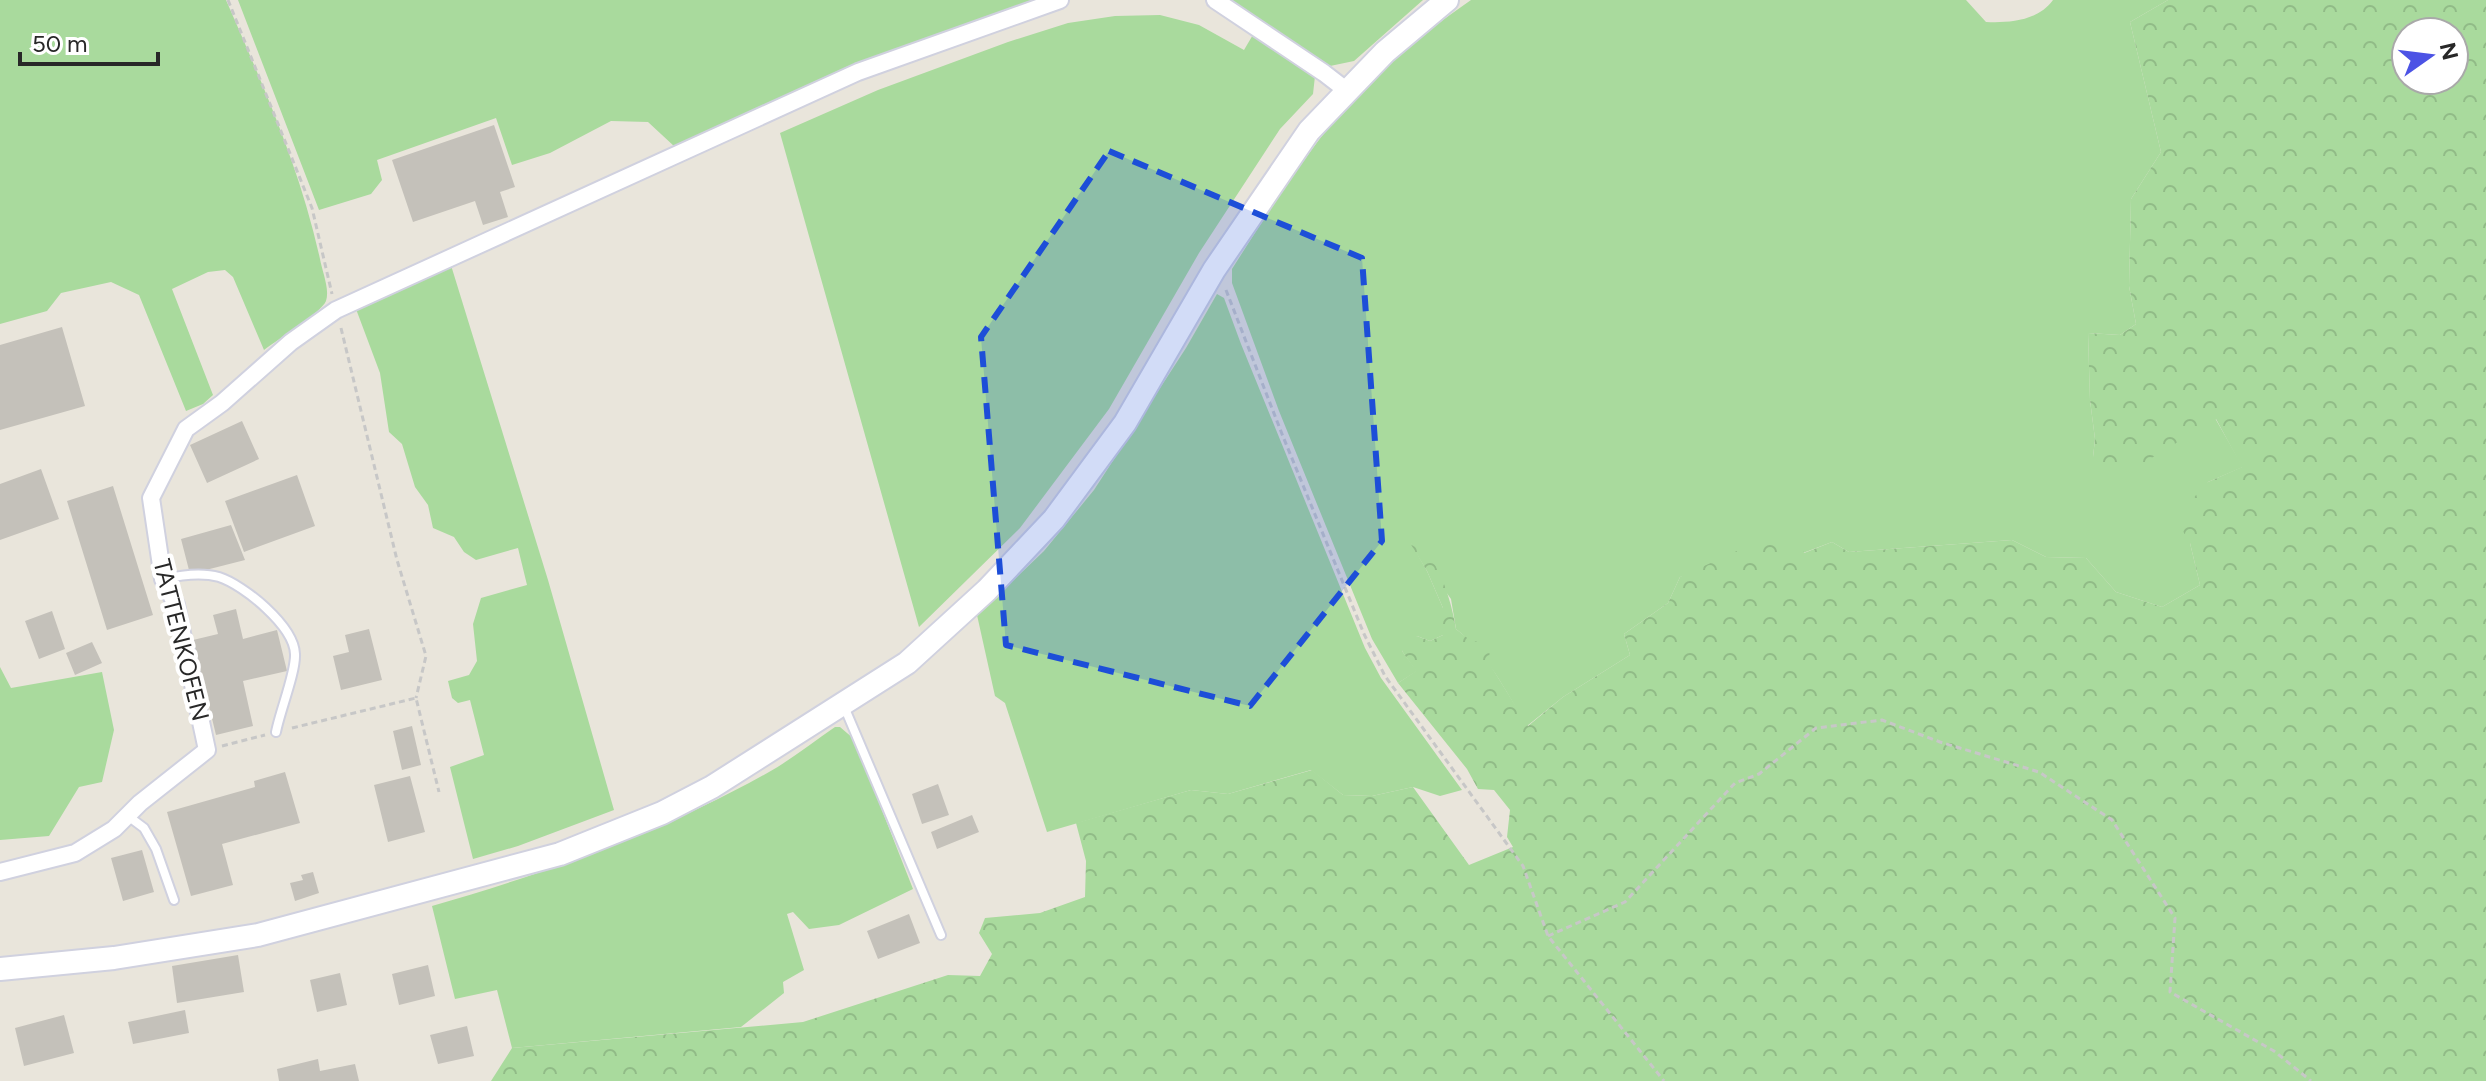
<svg xmlns="http://www.w3.org/2000/svg" width="2486" height="1081" viewBox="0 0 2486 1081" font-family="Figtree,sans-serif">
  <defs>
    <pattern id="forest-crowns" width="20" height="18" patternUnits="userSpaceOnUse" patternTransform="scale(2)"><rect width="20" height="18" fill="#a9da9d"/><path d="M2 6a3 3 0 1 1 6 0M12 15a3 3 0 1 1 6 0" fill="none" stroke="#91bb87"/></pattern>
  </defs>
  <rect width="100%" height="100%" fill="#e9e5db"/>
  <!-- grass -->
  <path fill="#a9da9d" d="M0 0H226C263 85 300 168 320 259 322 271 330 289 326 301 321 313 278 339 264 350L233 277 225 270 208 272 172 289 213 395 203 404 186 411 139 295 111 282 61 293 47 311 0 324Z
    M238 0H1039L675 147 648 122 611 121 550 153 512 165 496 118 377 160 382 180 371 194 319 210Z
    M1229 0H1423L1354 61 1330 66 1318 62Z
    M1471 0H1966L1986 22C2009 23 2038 21 2053 0H2168L2130 22 2161 152 2131 199 2129 286 2136 324 2120 335 2088 333 2090 400 2095 439 2093 457 2115 479 2215 418 2243 467 2208 482 2190 543 2200 585 2162 607 2116 592 2086 558 2046 557 2012 540 1849 552 1832 542 1803 553 1680 577 1668 603 1624 634 1630 655 1563 697 1527 726C1506 692 1488 654 1456 629L1451 599 1411 543 1427 571 1443 608V635L1430 641 1417 636 1402 651 1417 671 1398 683 1372 639 1279 411 1232 283V269C1265 217 1298 165 1337 117 1374 71 1422 34 1471 0Z
    M1160 15 1199 25 1244 50 1254 33 1315 76 1313 94 1280 129 1199 253 1109 409 1020 528 919 627 780 133 878 90 1008 42 1068 23 1115 16Z
    M450 262 548 580 614 810 518 846 473 859 450 767 484 755 470 700 458 703 452 698 448 681 469 675 477 661 473 624 481 598 527 585 518 548 476 560 464 552 454 537 433 528 428 505 415 487 402 444 389 432 380 373 356 309Z
    M1217 294 1224 298 1241 344 1365 648 1381 678 1462 790 1440 796 1413 787 1372 796 1343 795 1311 770 1228 794 1191 790 1047 832 1005 703 995 696 977 615 1044 551 1094 490 1186 348Z
    M0 667 11 688 102 672 114 730 102 782 79 787 49 836 0 840Z
    M835 727H840L854 739 913 889 839 925 809 929 793 912 787 914 804 970 783 982 784 993 741 1027 512 1048 497 990 455 999 432 906C550 872 662 832 769 772 792 759 813 742 835 727Z"/>
  <!-- forest -->
  <path fill="url(#forest-crowns)" fill-rule="evenodd" d="M2168 0H2486V1081H491L512 1048 803 1022 948 975 980 976 992 954 979 933 985 918 1040 913 1085 897 1086 861 1076 823 1191 790 1228 794 1312 770 1343 795 1372 796 1413 787 1469 865 1513 847 1507 837 1510 810 1494 790 1478 789 1467 769 1398 683 1416 671 1402 651 1405 639 1417 636 1430 641 1443 635V608L1427 571 1410 543C1438 549 1452 604 1456 629L1471 641 1490 643 1489 663 1528 726 1563 697 1630 655 1624 634 1668 603 1680 577 1774 534 1799 543 1804 553 1832 542 1849 552 2012 540 2046 557 2086 558 2116 592 2162 607 2200 585 2190 543 2175 518 2208 482 2242 467 2216 419 2115 480 2085 467 2093 457 2095 439 2090 400 2088 333 2120 335 2136 324 2129 286 2131 199 2161 152 2130 22ZM2406 32H2454V80H2406Z"/>
  <!-- building -->
  <path fill="#c4c1ba" d="M494 125 515 187 500 192 508 217 483 225 475 201 413 222 392 160Z
    M62 327 85 406 0 430V345Z
    M242 421 259 459 207 483 190 445Z
    M41 469 59 519 0 540V484Z
    M297 475 315 526 244 552 225 501Z
    M113 486 153 615 107 630 67 501Z
    M231 525 245 560 190 574 181 539Z
    M236 609 243 639 277 630 287 671 243 681 253 726 216 735 193 640 218 634 213 615Z
    M52 611 65 649 39 659 25 621Z
    M369 629 382 680 341 690 333 656 349 652 345 635Z
    M92 642 102 663 75 675 66 653Z
    M412 726 421 765 402 770 393 731Z
    M285 772 300 823 222 844 233 885 191 896 167 812 255 787 254 781Z
    M410 776 425 832 388 842 374 785Z
    M938 784 949 815 922 824 912 794Z
    M972 815 979 832 937 849 931 832Z
    M142 850 154 892 123 901 111 858Z
    M313 872 319 893 295 901 290 883 303 880 301 875Z
    M909 914 920 943 878 959 867 931Z
    M238 955 244 992 177 1003 172 966Z
    M428 965 435 996 399 1005 392 974Z
    M340 973 347 1005 317 1012 310 980Z
    M185 1010 189 1033 133 1044 128 1022Z
    M64 1015 74 1053 24 1066 15 1028Z
    M467 1026 474 1056 438 1064 430 1035Z
    M318 1059 320 1071 355 1064 359 1081H279L277 1069Z"/>
  <g fill="none" stroke-linecap="round" stroke-linejoin="round">
    <defs>
      <path id="service" d="M164 579C181 575 201 572 219 577 244 585 294 626 295 654 296 672 280 711 276 732
        M843 704 941 935
        M128 816 144 828 156 849 174 900"/>
      <path id="minor" d="M1215 0 1324 73 1346 90
        M0 872 75 853 114 829 140 803 207 750 176 605 163 579 151 498 186 429 222 403 291 342 336 310 858 72 1060 0"/>
      <path id="secondary" d="M0 969 114 958 258 935 560 854 662 813 712 787 907 663 987 590 1054 519 1125 423 1214 270 1309 131 1385 52 1447 0"/>
    </defs>
    <!-- service casing -->
    <use href="#service" stroke="#d0d1df" stroke-width="12"/>
    <!-- minor casing -->
    <use href="#minor" stroke="#d0d1df" stroke-width="20"/>
    <!-- secondary casing -->
    <use href="#secondary" stroke="#d0d1df" stroke-width="26"/>
    <!-- path -->
    <path stroke="#c7c7c7" stroke-width="3" stroke-dasharray="6 4" stroke-linecap="butt" d="M228 0 312 208 332 294
      M1226 290 1282 434 1364 634 1385 676 1523 866 1548 936 1664 1081
      M341 328 397 560 426 656 416 698
      M292 728 416 698 439 792
      M222 746 265 735
      M1548 936 1625 902 1735 783 1759 774 1816 728 1882 720 1940 742 2039 772 2112 820 2175 918 2170 992 2274 1051 2311 1081"/>
    <!-- service -->
    <use href="#service" stroke="#fff" stroke-width="8"/>
    <!-- minor -->
    <use href="#minor" stroke="#fff" stroke-width="16"/>
    <!-- secondary -->
    <use href="#secondary" stroke="#fff" stroke-width="22"/>
  </g>
  <!-- marked area -->
  <path fill="#1d4ed8" fill-opacity="0.2" stroke="#1d4ed8" stroke-width="6" stroke-dasharray="16 10" stroke-linejoin="round" d="M1109 151 1362 258 1382 541 1250 706 1006 645 981 337Z"/>
  <g text-anchor="middle" stroke-width="8" stroke-linejoin="round" paint-order="stroke">
    <!-- street labels -->
    <g font-size="24" fill="#282828" stroke="#fff">
      <text transform="translate(181 640) rotate(76)" y="8">TATTENKOFEN</text>
    </g>
  </g>
  <!-- north arrow -->
  <g transform="translate(2430 56) rotate(76)"><circle r="38" fill="#ffffff" stroke="#a9a9a9" stroke-width="2"/>
  <path d="M0-6L14 30L0 20L-14 30Z" fill="#4c53e5"/>
  <text y="-12" font-size="22" font-weight="bold" text-anchor="middle" fill="#282828">N</text>
  </g>
  <!-- scale -->
  <path d="M20 52v12h138v-12" fill="none" stroke="#282828" stroke-width="4"/>
  <text x="32" y="52" font-size="24" fill="#282828" stroke="#ffffff" stroke-width="6" paint-order="stroke">50 m</text>
</svg>
